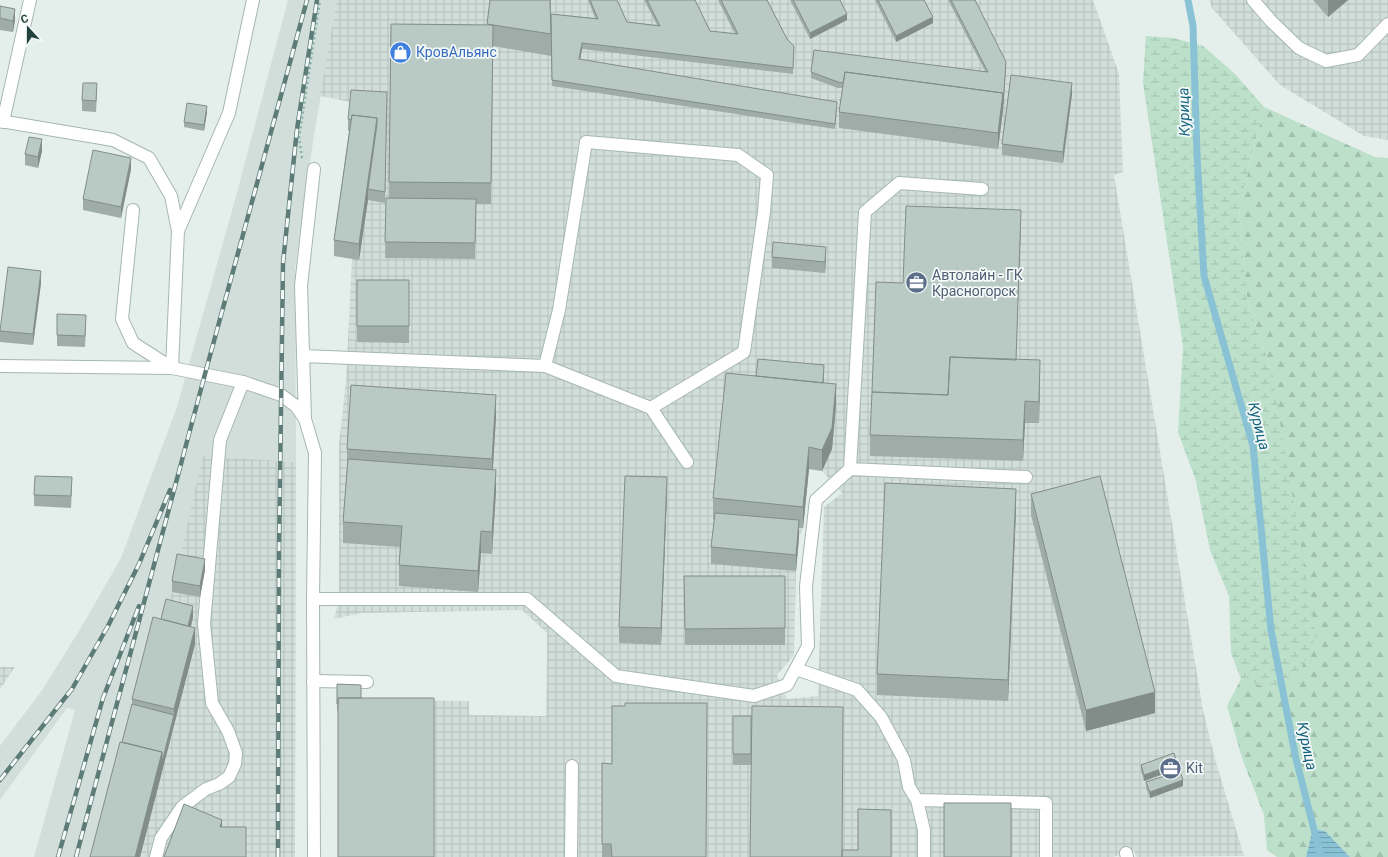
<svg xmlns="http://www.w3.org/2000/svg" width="1388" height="857" viewBox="0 0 1388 857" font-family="Roboto,sans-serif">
  <defs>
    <pattern id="industrial-grid" width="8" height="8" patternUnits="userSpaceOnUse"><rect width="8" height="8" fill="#d2deda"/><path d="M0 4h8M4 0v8" fill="none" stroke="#b4c0bc"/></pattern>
    <pattern id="forest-firs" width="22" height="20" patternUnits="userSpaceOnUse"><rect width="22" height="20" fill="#bce0ca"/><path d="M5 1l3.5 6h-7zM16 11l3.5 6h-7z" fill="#a1c1ae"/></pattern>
    <pattern id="wetland-marsh" width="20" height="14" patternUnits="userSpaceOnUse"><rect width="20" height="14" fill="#bce0ca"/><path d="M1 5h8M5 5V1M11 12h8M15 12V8" fill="none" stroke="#a1c1ae"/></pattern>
    <pattern id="water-rules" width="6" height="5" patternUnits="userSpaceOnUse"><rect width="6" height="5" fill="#8ac2d5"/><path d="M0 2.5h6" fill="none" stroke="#709fae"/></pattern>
  </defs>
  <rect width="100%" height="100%" fill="#e4eeeb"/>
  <!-- built -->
  <path fill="#d2deda" d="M288 0H337L314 135 295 268 296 462 226 458 172 592 96 857H34L75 710 67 708 0 800V746L43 689 85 621 121 558 177 407 235 200Z"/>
  <!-- industrial -->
  <path fill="url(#industrial-grid)" fill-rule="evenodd" d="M337 0H1093L1119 74 1123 172 1114 175 1203 710 1215 759 1244 856 1137 857 1134 851 1113 857H338V719L337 710H360L361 700 469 701V715L546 716 547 655V633L522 610 361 613 334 619 339 600V444L346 381 352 259 334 256 352 132 348 131 351 102 320 96ZM809 469 822 471 842 493 824 507 818 696 787 699 777 675 794 655 796 571 799 537 803 528Z
    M1209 0H1388V140L1364 136 1280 85 1212 8Z
    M203 456 296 462 295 857H96L172 592Z
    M0 667H15L0 689Z"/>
  <!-- forest -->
  <path fill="url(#forest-firs)" d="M1264 107 1375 157 1388 158V857H1350L1325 831 1314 829 1306 857H1277L1267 850 1264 815 1242 758 1227 706 1241 679 1269 688 1271 369 1247 300 1239 209Z"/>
  <!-- wetland -->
  <path fill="url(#wetland-marsh)" d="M1146 36 1173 38 1203 46 1235 74 1264 107 1239 209 1247 300 1271 369 1316 636 1296 680 1269 688 1241 679 1231 653 1229 596 1210 550 1196 481 1178 432 1183 347 1143 83Z"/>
  <!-- water -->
  <path fill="url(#water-rules)" d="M1313 829 1325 831 1350 857H1306Z"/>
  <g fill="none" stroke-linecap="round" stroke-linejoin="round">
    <!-- stream -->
    <path stroke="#8ac2d5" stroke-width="7" d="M1188 0 1193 26 1197 155 1204 276 1253 446 1271 630 1296 759 1321 857"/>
    <defs>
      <path id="service" d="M1253 0 1271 21 1299 48 1326 61 1358 55 1388 24
        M0 121 113 140 149 158 171 196 178 231 172 368
        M3 122 30 0
        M133 210 122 319 133 343 172 368
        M178 231 229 113 253 0
        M303 356 545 366 651 408 687 462
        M545 366 559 310 586 142 738 155 767 175 764 212 744 352 651 408
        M305 419 301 286 314 169
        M850 469 1026 477
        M313 599H527L616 676 754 696 787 685 808 646 806 586 816 500 850 469 865 212 899 183 982 189
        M796 669 857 690 881 717 904 760 909 787 917 800 1046 803V857
        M313 681 367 682
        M917 800 924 830V857
        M1126 853 1127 857
        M156 857 161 838 182 807 206 789 219 784 229 777 235 764 236 753 228 731 212 703 204 624 220 440 243 382
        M571 857 572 766"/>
      <path id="minor" d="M0 366 172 368 243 382 281 395 296 406 305 419 315 453 313 599 314 857"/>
    </defs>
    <!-- service casing -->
    <use href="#service" stroke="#a6b7b3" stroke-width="14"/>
    <!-- minor casing -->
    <use href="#minor" stroke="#a6b7b3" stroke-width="14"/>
    <!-- path -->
    <path stroke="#83b3a9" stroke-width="2.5" stroke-dasharray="2 3" stroke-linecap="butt" d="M302 158 299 138 320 0"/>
    <!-- service -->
    <use href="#service" stroke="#fff" stroke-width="12"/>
    <!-- minor -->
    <use href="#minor" stroke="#fff" stroke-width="12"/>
    <defs>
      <path id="rail" d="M0 780 72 689 108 626 139 564 170 490
        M58 857 103 698 139 606
        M76 857 205 374 307 0
        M278 857 279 552 283 263 297 129 317 0"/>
    </defs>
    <!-- rail casing -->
    <use href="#rail" stroke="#5d7c77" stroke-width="4.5"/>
    <!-- rail -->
    <use href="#rail" stroke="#f5faf8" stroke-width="3" stroke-dasharray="9" stroke-linecap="butt"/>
  </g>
  <!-- wall -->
  <path fill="#9fada9" d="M490 0H551V14L595 18 588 0H617L627 22 657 25 644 0H695L710 31 735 34 718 0H767L794 52 793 74 582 49 580 60 837 108 835 129 552 86 551 56 493 46 491 204H476L475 259 385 258 386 198H389L391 24 487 25Z
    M790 0H840L847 20 810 39Z
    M875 0H924L933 23 896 42Z
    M948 0H975L1006 68 1003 110 998 149 839 128V112L843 88H838L811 78V72L985 71Z
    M1313 0H1348L1328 17Z
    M0 6 15 20 13 32 0 30Z
    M387 92 385 203 368 200 359 260 334 256V240L349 131H348V119Z
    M97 94 96 112 82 111V100Z
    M1072 94 1063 163 1002 155V144Z
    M207 112 204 131 184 127V122Z
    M42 151 38 168 25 165V154Z
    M131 169 121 218 83 210V199Z
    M1021 221 1016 360 1040 382 1039 423H1025L1023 461 870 456V435L903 283Z
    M772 257 826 258 825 273 772 268Z
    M357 280H409V343L357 342Z
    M41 283 33 345 0 342V331Z
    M86 326 85 347 57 346V335Z
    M824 376V383L836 406 832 449 822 471 809 469 803 528H799V537L796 571 711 564V547L714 520 713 519V498Z
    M496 417 493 469 496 491 492 554 481 553 478 592 399 586V565L400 547 343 543V522L347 468V449Z
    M72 488 71 508 34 506V495Z
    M667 494 661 645 619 643V627Z
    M1031 494 1155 713 1086 731 1031 515Z
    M1016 510 1008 701 877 695V674Z
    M205 570 200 597 172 592V581Z
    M684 576H785V645H685Z
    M193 617 191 627 195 644 140 857 122 742 132 704V699L161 619Z
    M337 684 361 685 338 710H337Z
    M625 706 706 857H602V763L612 764Z
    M733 716 842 850 891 857H750L751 765H733Z
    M1141 765 1177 769 1144 781 1141 771Z
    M1146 782 1183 786 1150 798 1146 788Z"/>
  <!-- shaded-wall -->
  <path fill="#828d89" d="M1329 0H1348L1328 17V1Z
    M15 9V20L13 32V21Z
    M847 14V20L810 39V33Z
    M933 17V23L896 42V36Z
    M582 43V49L579 65V59Z
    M1006 62 1003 110 998 149V133Z
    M1072 83V94L1063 163V152Z
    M207 106V112L204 131V125Z
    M377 118V135L368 189V200L359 260V244Z
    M42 139V151L38 168V157Z
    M131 158V169L121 218V207Z
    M1021 210V221L1015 381V370Z
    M826 247V258L825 273V262Z
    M41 271V283L33 345V334Z
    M1040 360V382L1039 423V402Z
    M824 365V376L823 397V385Z
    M836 384V406L832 449 822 471V450Z
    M496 395V417L492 480V459Z
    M1025 401V423L1023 461V440Z
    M809 447V469L803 528V507Z
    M496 470V491L492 554V532Z
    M667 477V494L661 645V628Z
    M1016 489V510L1008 701V680Z
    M799 520V537L796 571V555Z
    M481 531V553L478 592V571Z
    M205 559V570L200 597V586Z
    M193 606V617L187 642V631Z
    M195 628V644L140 857H135L162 752 174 715V709Z
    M1155 692V713L1086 731V710Z
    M1177 763V769L1144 781V775Z
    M1183 780V786L1150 798V792Z
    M222 820V836L220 827Z"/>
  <!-- building -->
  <path fill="#b9c9c4" stroke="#828d89" d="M490 0H550L551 34 493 25 491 183 389 182 391 24 493 25 487 24Z
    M590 0H617L627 22 660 26 647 0H695L710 31 738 34 721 0H767L787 39 794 46 793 68 582 43 579 59 837 102 835 124 552 80 551 14 598 19Z
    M793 0H840L847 14 810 33Z
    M878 0H924L933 17 896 36Z
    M951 0H975L1006 62 1003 104V93L845 72 843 83 838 82 811 72 814 50 988 72Z
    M0 6 15 9 13 21 0 18Z
    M845 72 1003 93 998 133 839 112Z
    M1011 75 1072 83 1063 152 1002 144Z
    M83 83H97L96 101 82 100Z
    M351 90 387 92 385 192 368 189 377 124V118L352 115 351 120 348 119Z
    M187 103 207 106 204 125 184 122Z
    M352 115 377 118 359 244 334 240Z
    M29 137 42 139 38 157 25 154Z
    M93 150 131 158 121 207 83 199Z
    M386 198 476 199 475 243 385 242Z
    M906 206 1021 210 1016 360 950 357 948 395 872 392 876 282 903 283Z
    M773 242 826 247 825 262 772 257Z
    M8 267 41 271 33 334 0 331Z
    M357 280H409V326H357Z
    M57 314 86 315 85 336 57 335Z
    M950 357 1040 360 1039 402 1025 401 1023 440 870 435 872 392 948 395Z
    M758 359 824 365 823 383 756 376Z
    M726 373 836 384 832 428 822 450 809 447 803 507 713 498Z
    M351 385 496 395 492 459 347 449Z
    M348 459 496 470 492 532 481 531 478 571 399 565 402 526 343 522Z
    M35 476 72 477 71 496 34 495Z
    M625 476 667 477 661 628 619 627Z
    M1100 476 1155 692 1086 710 1031 494Z
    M885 483 1016 489 1008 680 877 674Z
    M715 513 799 520 796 555 711 547Z
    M177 554 205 559 200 586 172 581Z
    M684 576H785V628L685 629Z
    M166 599 193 606 188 626 161 619Z
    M153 617 195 628 174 709 132 699Z
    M337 684 361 685V698H338V704H337Z
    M338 698H434V857H338Z
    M625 703H707L706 857H612L611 844H602V763L612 764V706H625Z
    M132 704 174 715 162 762V752L122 742Z
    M752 706 843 707 842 857H750Z
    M733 716H751V754H733Z
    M120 742 162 752 135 857H90Z
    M1174 753 1177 763 1144 775 1141 765Z
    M1180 771 1183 780 1150 792 1146 782Z
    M944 803H1011V857H944Z
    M184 804 222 820 220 827H246V857H164Z
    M858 809 891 810V857H842V850H858Z"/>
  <!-- icons -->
  <defs>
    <symbol id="shop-disc" viewBox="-11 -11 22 22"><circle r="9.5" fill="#3f7fe0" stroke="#f5faf8"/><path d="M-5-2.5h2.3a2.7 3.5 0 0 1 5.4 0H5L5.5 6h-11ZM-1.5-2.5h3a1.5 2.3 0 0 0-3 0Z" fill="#fff"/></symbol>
    <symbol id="office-disc" viewBox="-11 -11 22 22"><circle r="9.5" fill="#5c6f8a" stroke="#f5faf8"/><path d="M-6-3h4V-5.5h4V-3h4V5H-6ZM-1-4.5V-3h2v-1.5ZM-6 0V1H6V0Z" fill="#fff"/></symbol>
  </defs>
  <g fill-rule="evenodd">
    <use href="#shop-disc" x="388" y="40" width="25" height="25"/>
    <use href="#office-disc" x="904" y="270" width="25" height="25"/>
    <use href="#office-disc" x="1158" y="756" width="25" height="25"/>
  </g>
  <g text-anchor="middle" stroke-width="3.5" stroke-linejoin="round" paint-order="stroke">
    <!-- shop labels -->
    <g font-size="14" fill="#366cbe" stroke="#f5faf8" text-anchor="start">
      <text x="416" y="57">КровАльянс</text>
    </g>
    <!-- service labels -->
    <g font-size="14" fill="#4e5e75" stroke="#f5faf8" text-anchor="start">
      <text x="932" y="280">Автолайн - ГК<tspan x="932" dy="16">Красногорск</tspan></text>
      <text x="1186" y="773">Kit</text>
    </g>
    <!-- water labels -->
    <g font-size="15" font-style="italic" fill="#196580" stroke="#f5faf8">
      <text transform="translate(1184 112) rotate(-92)" y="5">Курица</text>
      <text transform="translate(1259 426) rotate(76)" y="5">Курица</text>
      <text transform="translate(1307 746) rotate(78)" y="5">Курица</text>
    </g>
  </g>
  <!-- north arrow -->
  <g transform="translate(28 28) rotate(339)" stroke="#f5faf8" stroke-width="3" paint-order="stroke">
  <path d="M0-3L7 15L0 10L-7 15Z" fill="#22413c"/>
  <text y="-6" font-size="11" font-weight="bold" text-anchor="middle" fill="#22413c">С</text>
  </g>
</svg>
